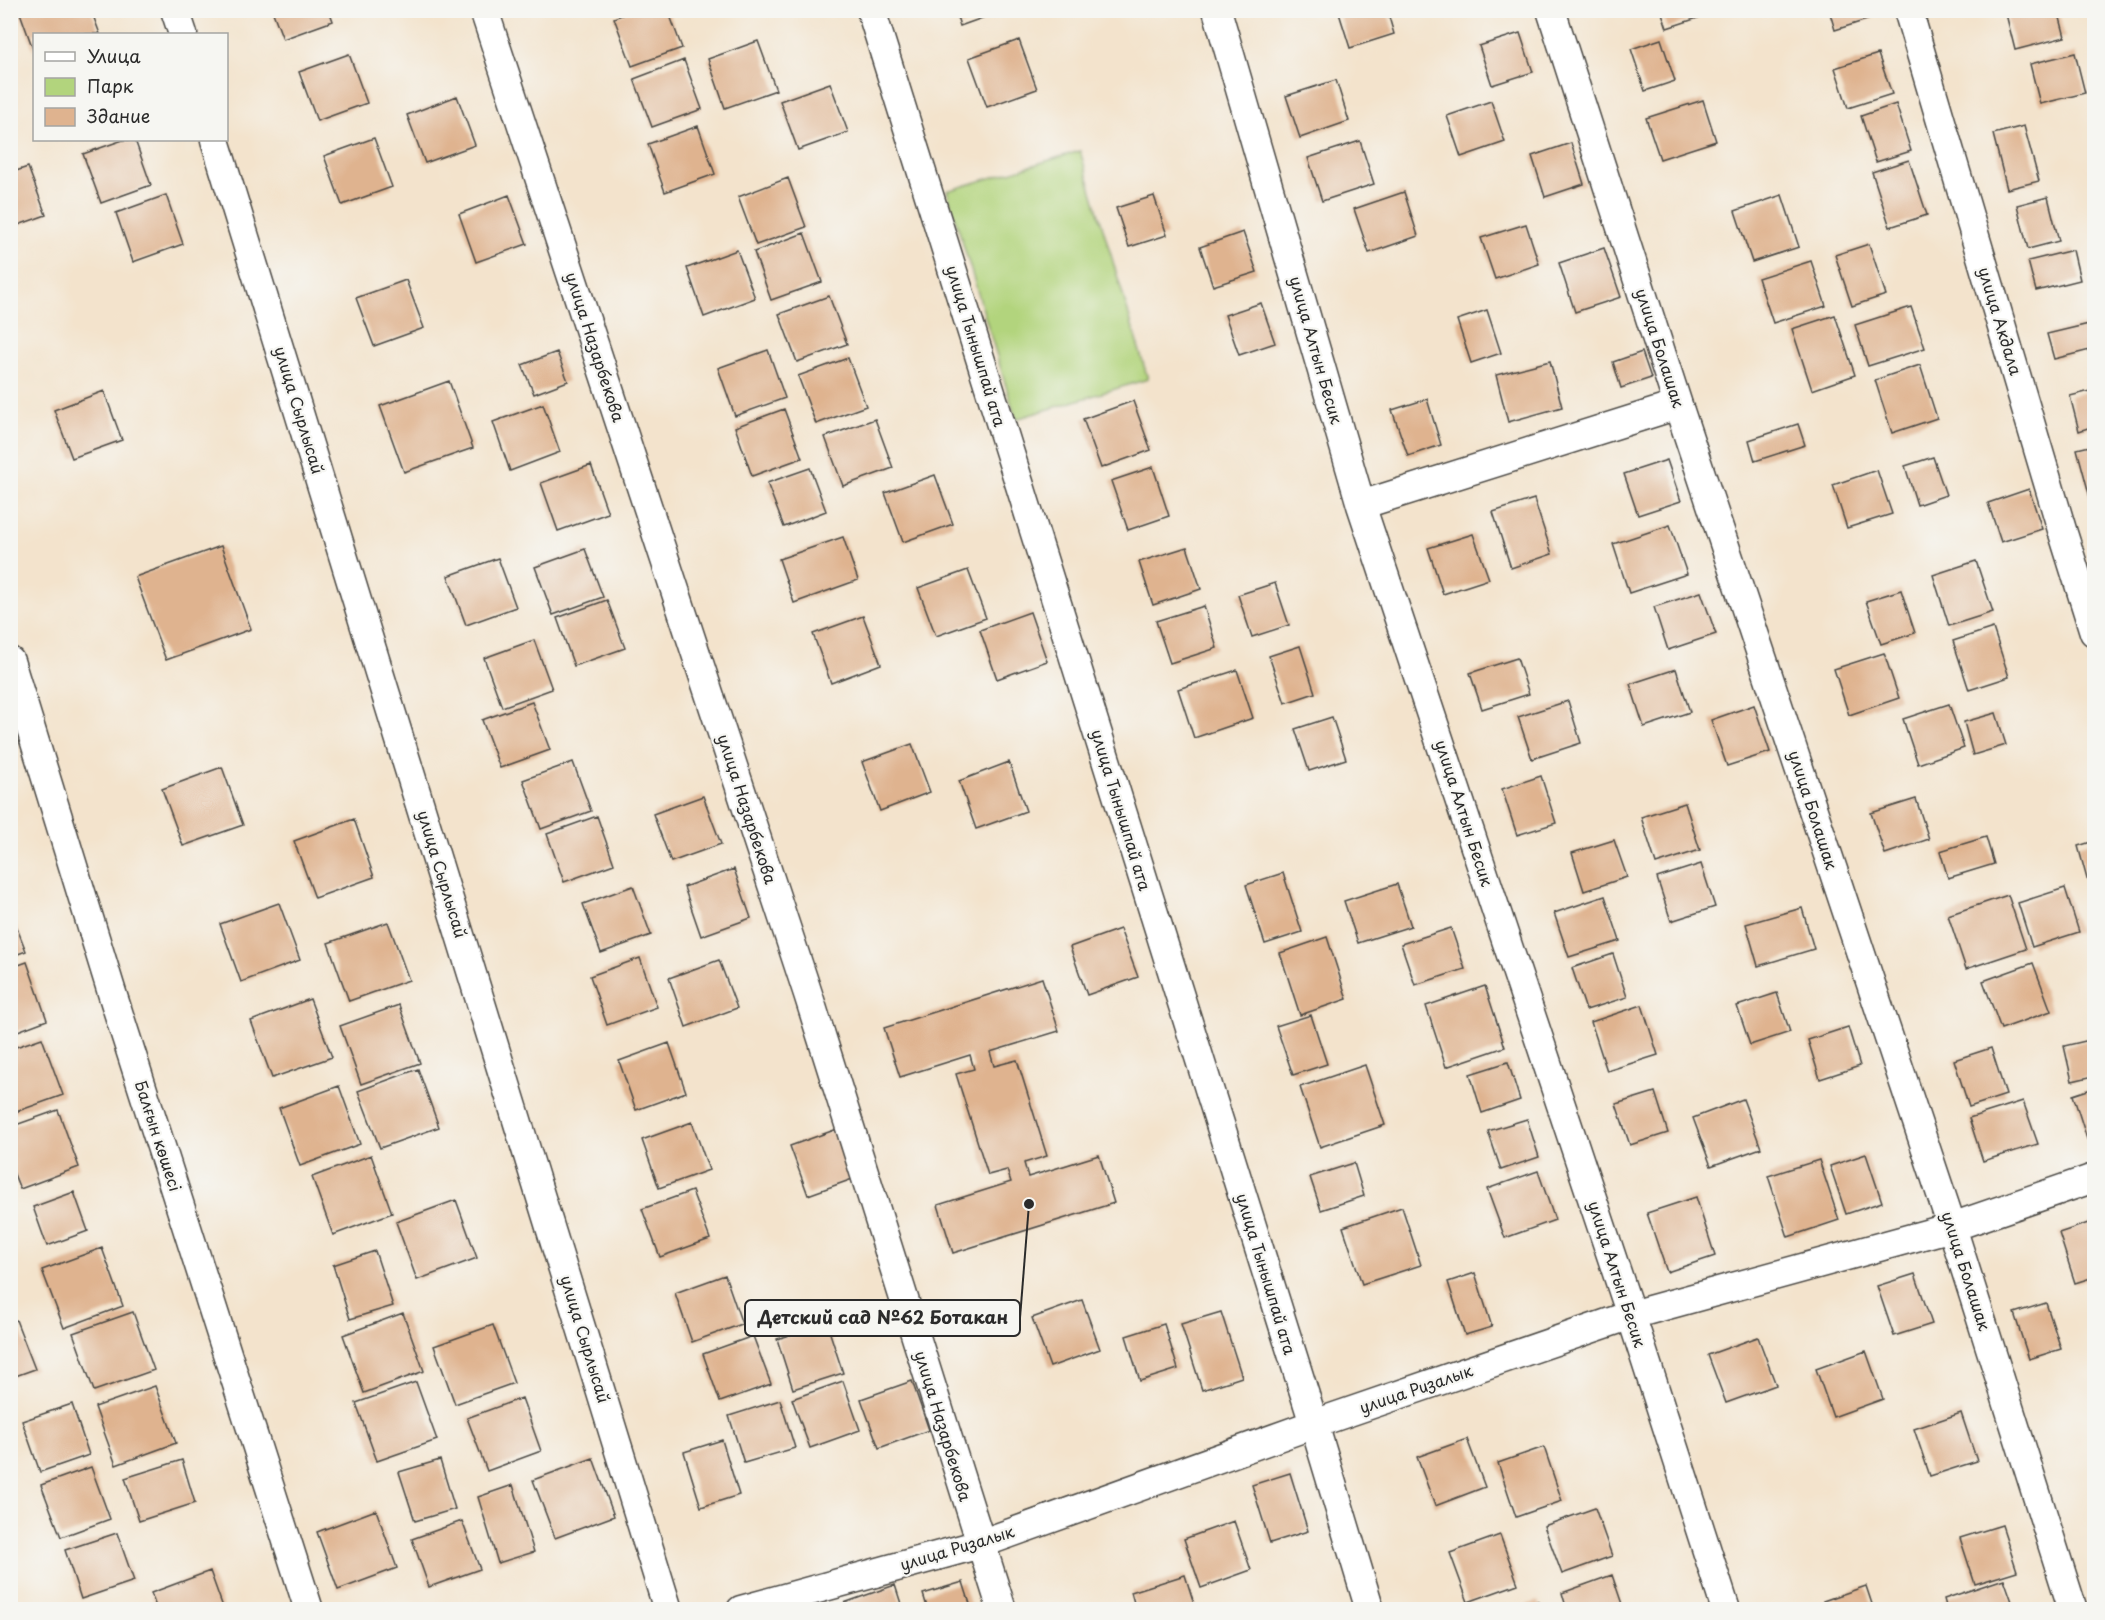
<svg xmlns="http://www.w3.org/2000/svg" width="2105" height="1620" viewBox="0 0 2105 1620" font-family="'Playpen Sans',sans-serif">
  <rect width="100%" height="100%" fill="#f6f6f2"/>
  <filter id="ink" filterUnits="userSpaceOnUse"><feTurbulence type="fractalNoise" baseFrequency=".0167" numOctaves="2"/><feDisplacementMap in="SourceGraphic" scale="12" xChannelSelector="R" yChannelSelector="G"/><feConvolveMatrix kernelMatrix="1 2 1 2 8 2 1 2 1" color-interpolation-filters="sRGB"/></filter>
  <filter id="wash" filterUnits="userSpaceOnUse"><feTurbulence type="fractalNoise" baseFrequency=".008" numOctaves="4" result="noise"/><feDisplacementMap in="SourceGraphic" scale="24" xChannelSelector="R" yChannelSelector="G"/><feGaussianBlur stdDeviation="1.35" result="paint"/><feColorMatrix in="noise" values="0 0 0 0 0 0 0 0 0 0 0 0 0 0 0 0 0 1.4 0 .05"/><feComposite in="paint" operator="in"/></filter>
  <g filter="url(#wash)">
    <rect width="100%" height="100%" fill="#f3e3cc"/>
    <!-- green -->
    <path fill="#b2d47d" stroke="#6e8054" stroke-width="1.5" d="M1080 151 1148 379 1016 419 947 191Z"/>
    <g id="blocks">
      <!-- building -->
      <path fill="#dfb38f" d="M19 10H91L100 34H34V52Z
        M272 10H329L333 21 283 39Z
        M634 10H668L682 48 632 66 614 18Z
        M955 10H1001L1002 11 960 26Z
        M1054 10H1069V11L1055 15Z
        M1338 10H1387L1394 34 1350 48Z
        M1661 10H1719V11L1667 28Z
        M1829 10H1870L1873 18 1835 30Z
        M2005 10H2058L2065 37 2015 50Z
        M1520 33 1533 72 1492 85 1479 46Z
        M1661 39 1675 81 1645 91 1631 49Z
        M1019 40 1037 89 987 107 969 58Z
        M758 41 776 90 725 108 708 59Z
        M2075 53 2085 93 2040 104 2030 64Z
        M349 54 367 103 317 121 299 72Z
        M1878 54 1892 94 1848 108 1835 68Z
        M684 60 702 109 652 127 634 79Z
        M1336 80 1349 121 1300 138 1286 96Z
        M830 83 848 132 798 150 780 101Z
        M457 96 475 145 425 163 407 115Z
        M1703 100 1716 141 1660 159 1646 118Z
        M1491 101 1505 142 1461 157 1447 116Z
        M1896 104 1911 151 1876 162 1861 116Z
        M698 126 715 174 665 192 648 144Z
        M2024 126 2039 181 2007 189 1993 134Z
        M374 138 392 187 342 205 324 156Z
        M123 140H135L151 185 101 203 83 154Z
        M1360 141 1374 184 1322 201 1308 158Z
        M1571 143 1584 184 1545 197 1532 156Z
        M1909 160 1927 215 1890 227 1872 172Z
        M28 167 46 215 10 228V173Z
        M788 178 806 227 756 245 738 197Z
        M1404 192 1418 236 1369 253 1354 209Z
        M166 195 183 244 133 262 116 213Z
        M509 195 527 244 476 262 459 214Z
        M1782 195 1799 247 1752 262 1735 211Z
        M1154 196 1167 235 1129 247 1116 208Z
        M2048 197 2059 241 2028 249 2017 205Z
        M1526 224 1539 264 1495 279 1481 238Z
        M1243 232 1257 272 1213 286 1200 247Z
        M804 233 822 282 771 300 754 252Z
        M1869 244 1886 295 1852 306 1835 255Z
        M1604 248 1621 297 1575 312 1559 263Z
        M737 250 755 298 704 317 687 268Z
        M2073 250 2080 280 2036 291 2028 261Z
        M1811 261 1826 306 1773 323 1758 278Z
        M406 280 424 328 374 346 356 298Z
        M829 296 847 344 797 362 779 314Z
        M1261 303 1275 343 1239 355 1225 315Z
        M1911 307 1925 348 1868 366 1855 325Z
        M1487 310 1501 353 1471 363 1457 320Z
        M1835 315 1855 375 1812 390 1792 329Z
        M2089 324 2094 349 2054 359 2047 334Z
        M768 350 785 398 735 416 718 368Z
        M557 352 568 381 534 394 522 365Z
        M1642 352 1651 378 1621 388 1613 362Z
        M848 358 866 406 816 424 798 376Z
        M1550 361 1562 407 1508 422 1496 375Z
        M1920 365 1937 418 1892 433 1875 380Z
        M449 381 473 448 404 472 380 406Z
        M2094 390V426L2079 431 2070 396Z
        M104 391 122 440 72 458 54 410Z
        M1427 399 1441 445 1408 456 1392 410Z
        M1133 401 1151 450 1101 468 1083 419Z
        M543 404 560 452 510 471 493 422Z
        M784 409 802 458 752 476 735 427Z
        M875 419 893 468 843 486 825 437Z
        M1798 424 1805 445 1755 461 1749 440Z
        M2094 445V504L2092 505 2077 449Z
        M1933 457 1946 495 1917 505 1905 466Z
        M1667 460 1681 501 1638 515 1624 474Z
        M591 465 608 513 558 531 541 483Z
        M1153 467 1169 516 1128 530 1111 481Z
        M810 468 826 511 784 527 767 483Z
        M1877 470 1892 514 1847 528 1833 485Z
        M935 475 953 524 903 542 885 493Z
        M2029 489 2042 529 2001 542 1988 503Z
        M1534 499 1552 554 1511 568 1493 512Z
        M1670 525 1687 574 1629 593 1613 544Z
        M1473 534 1489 579 1443 594 1428 548Z
        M843 537 858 580 794 603 779 559Z
        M221 546 251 629 166 660 135 577Z
        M1187 547 1201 589 1153 605 1139 562Z
        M585 549 603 597 553 615 535 567Z
        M498 558 516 607 466 625 448 576Z
        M1976 561 1993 612 1949 626 1933 575Z
        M968 570 986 618 936 636 918 588Z
        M1275 583 1289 625 1252 637 1238 595Z
        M1901 590 1915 633 1881 644 1866 601Z
        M1701 592 1716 634 1668 650 1654 607Z
        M607 600 625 648 574 666 557 618Z
        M1204 606 1217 648 1170 663 1156 621Z
        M1030 612 1047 661 997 679 980 630Z
        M863 616 881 664 831 683 813 634Z
        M1993 628 2009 677 1969 690 1953 641Z
        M534 640 552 689 502 707 484 658Z
        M1300 646 1315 693 1285 703 1269 656Z
        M1884 653 1899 698 1849 715 1834 669Z
        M1517 658 1529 694 1482 709 1470 673Z
        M1676 669 1690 712 1644 727 1630 684Z
        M1237 670 1253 718 1194 738 1178 689Z
        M1568 701 1581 743 1532 759 1518 717Z
        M532 702 550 750 500 768 482 720Z
        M1949 704 1964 748 1918 764 1903 719Z
        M1754 705 1770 752 1727 766 1711 720Z
        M1996 713 2006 745 1973 755 1964 722Z
        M1332 717 1346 759 1309 771 1295 729Z
        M912 744 930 792 880 811 862 762Z
        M573 762 591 811 541 829 523 780Z
        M1009 762 1026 811 976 829 959 781Z
        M222 767 243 825 183 846 162 789Z
        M1541 776 1556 823 1517 835 1502 789Z
        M703 796 721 844 671 862 653 814Z
        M1916 799 1929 839 1885 854 1871 813Z
        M1685 803 1700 850 1656 864 1641 817Z
        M597 816 614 864 564 882 547 834Z
        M354 819 374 877 315 898 294 841Z
        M1986 837 1994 864 1948 878 1940 851Z
        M1614 840 1627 877 1584 891 1572 853Z
        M2094 841V876L2087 879 2078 846Z
        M1701 864 1715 907 1671 921 1657 878Z
        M734 869 751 918 701 936 684 887Z
        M1283 873 1302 932 1265 944 1246 885Z
        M1397 884 1411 926 1358 943 1344 901Z
        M633 886 651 935 601 953 583 904Z
        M2065 888 2079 932 2032 947 2018 903Z
        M2008 895 2026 949 1966 969 1948 915Z
        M1605 896 1620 941 1569 957 1554 913Z
        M279 903 300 960 241 982 220 924Z
        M1802 908 1814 949 1758 966 1746 924Z
        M10 910 26 951 10 957Z
        M388 922 409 980 349 1001 328 943Z
        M1451 928 1465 969 1415 985 1401 944Z
        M1120 929 1138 977 1087 995 1070 947Z
        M1327 937 1347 999 1300 1015 1280 953Z
        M1613 954 1627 997 1586 1010 1572 968Z
        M640 958 657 1007 607 1025 590 976Z
        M719 960 737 1008 686 1027 669 978Z
        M27 962 47 1020 10 1034V968Z
        M2033 963 2051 1011 2001 1029 1983 981Z
        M1042 978 1059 1031 990 1052 994 1066 1017 1060 1047 1156 1024 1163 1028 1177 1099 1155 1114 1203 953 1253 938 1205 1011 1182 1007 1170 988 1175 956 1074 974 1069 970 1055 900 1077 884 1028Z
        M1485 986 1505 1047 1446 1067 1426 1006Z
        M1777 993 1790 1032 1750 1045 1737 1006Z
        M310 999 332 1057 272 1078 251 1021Z
        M399 1005 420 1063 361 1084 340 1026Z
        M1642 1005 1658 1055 1607 1071 1591 1022Z
        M1311 1015 1327 1064 1293 1075 1276 1026Z
        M1848 1027 1860 1066 1820 1079 1808 1040Z
        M42 1038 63 1095 10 1114V1049Z
        M2094 1039V1076L2072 1081 2064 1046Z
        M669 1043 686 1092 636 1110 619 1061Z
        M1991 1048 2006 1095 1969 1107 1954 1060Z
        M1508 1062 1520 1100 1482 1113 1470 1074Z
        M1365 1065 1385 1125 1320 1147 1300 1087Z
        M418 1069 439 1127 380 1148 358 1091Z
        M339 1086 360 1144 300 1166 279 1108Z
        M2094 1088V1136L2087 1139 2073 1095Z
        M1655 1092 1668 1133 1630 1145 1616 1104Z
        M1743 1099 1761 1148 1711 1166 1693 1118Z
        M2023 1101 2038 1144 1983 1161 1969 1118Z
        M58 1110 79 1167 20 1189 10 1164V1127Z
        M1527 1119 1539 1157 1501 1170 1488 1131Z
        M692 1122 709 1170 659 1188 642 1140Z
        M840 1128 858 1177 808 1195 790 1146Z
        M1866 1154 1882 1202 1846 1214 1830 1166Z
        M371 1155 392 1213 333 1235 312 1177Z
        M1819 1160 1839 1220 1788 1237 1768 1176Z
        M1354 1163 1364 1196 1321 1210 1310 1177Z
        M1538 1171 1555 1220 1505 1238 1487 1189Z
        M692 1191 710 1239 660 1257 642 1209Z
        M74 1192 88 1231 47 1246 33 1207Z
        M1696 1197 1715 1256 1667 1272 1647 1213Z
        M456 1200 477 1258 417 1280 396 1222Z
        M1402 1207 1421 1265 1362 1284 1343 1227Z
        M2094 1221V1277L2075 1283 2059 1233Z
        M102 1248 123 1306 64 1328 42 1270Z
        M375 1251 393 1306 350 1319 333 1265Z
        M1475 1273 1492 1327 1465 1335 1448 1282Z
        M1915 1274 1932 1324 1894 1336 1877 1286Z
        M725 1275 742 1324 692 1342 675 1293Z
        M1082 1300 1100 1349 1050 1367 1032 1318Z
        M2046 1303 2061 1349 2029 1359 2014 1313Z
        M133 1312 154 1370 94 1391 73 1333Z
        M1221 1312 1242 1377 1202 1390 1181 1324Z
        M403 1313 424 1371 364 1393 343 1335Z
        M16 1320 35 1369 10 1378V1322Z
        M827 1324 843 1373 793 1389 777 1339Z
        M1164 1324 1178 1369 1140 1381 1126 1336Z
        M493 1325 514 1383 455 1404 434 1346Z
        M753 1336 771 1384 720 1402 703 1354Z
        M1758 1337 1776 1385 1726 1403 1708 1355Z
        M1866 1351 1883 1399 1833 1417 1816 1369Z
        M843 1381 860 1430 810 1448 792 1399Z
        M912 1381 929 1430 879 1448 861 1399Z
        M416 1382 437 1440 377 1461 356 1403Z
        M155 1386 176 1443 116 1465 95 1407Z
        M522 1398 541 1451 487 1471 467 1418Z
        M780 1400 795 1448 744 1463 729 1416Z
        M72 1404 89 1455 40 1472 22 1421Z
        M1961 1413 1977 1461 1930 1476 1914 1429Z
        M1467 1439 1485 1487 1435 1506 1417 1457Z
        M722 1440 739 1495 701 1507 684 1452Z
        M1544 1447 1562 1501 1516 1517 1498 1463Z
        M593 1458 614 1516 555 1538 533 1480Z
        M182 1460 195 1503 139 1521 125 1478Z
        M440 1460 455 1509 415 1521 399 1472Z
        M91 1467 110 1519 61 1537 41 1485Z
        M1290 1473 1308 1531 1270 1543 1252 1485Z
        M513 1485 534 1552 498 1563 478 1497Z
        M1595 1508 1612 1556 1562 1574 1544 1526Z
        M376 1510 397 1568 338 1590 317 1532Z
        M462 1521 480 1569 429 1587 412 1539Z
        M1234 1521 1251 1570 1201 1588 1184 1539Z
        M2002 1525 2017 1571 1975 1584 1960 1538Z
        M117 1533 134 1581 81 1599 65 1550Z
        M1500 1535 1518 1584 1468 1602 1450 1553Z
        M210 1571 224 1610H157L151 1593Z
        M1185 1575 1196 1610H1136L1131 1592Z
        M1612 1575 1624 1610H1567L1562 1593Z
        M2004 1579 2015 1610H1947L1944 1599Z
        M963 1582 972 1610H928L923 1594Z
        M895 1585 903 1610H847L844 1603Z
        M1866 1586 1874 1610H1826L1823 1601Z
        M1538 1601 1541 1610H1514V1609Z"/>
    </g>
  </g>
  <g filter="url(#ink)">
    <use href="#blocks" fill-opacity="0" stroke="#494743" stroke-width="1.5"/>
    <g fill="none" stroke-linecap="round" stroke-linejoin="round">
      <defs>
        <path id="minor" d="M175 10 183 34
          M484 10 808 994 1002 1610
          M871 10 1314 1424 1370 1610
          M1217 10 1361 505 1631 1315 1726 1610
          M1551 10 1678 405 1952 1227 2073 1610
          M1908 10 2062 530 2094 632
          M215 140 668 1610
          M1361 505 1678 405
          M10 661 112 993 309 1610
          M741 1610 980 1544 1314 1424 1631 1315 1952 1227 2094 1178"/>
      </defs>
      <!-- minor casing -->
      <use href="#minor" stroke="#494743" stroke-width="31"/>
      <!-- minor -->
      <use href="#minor" stroke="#fff" stroke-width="28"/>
    </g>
  </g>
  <g text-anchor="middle" stroke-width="4.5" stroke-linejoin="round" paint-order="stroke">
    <!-- street labels -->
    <g font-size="16" fill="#2b2b2b" stroke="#f6f6f2">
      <text transform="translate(2000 321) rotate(73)" y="6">улица Акдала</text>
      <text transform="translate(976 346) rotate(73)" y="6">улица Тынышпай ата</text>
      <text transform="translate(595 347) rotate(72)" y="6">улица Назарбекова</text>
      <text transform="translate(1660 348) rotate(72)" y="6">улица Болашак</text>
      <text transform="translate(1316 350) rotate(74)" y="6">улица Алтын Бесик</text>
      <text transform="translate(299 410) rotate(73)" y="6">улица Сырлысай</text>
      <text transform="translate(747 809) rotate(72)" y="6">улица Назарбекова</text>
      <text transform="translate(1121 810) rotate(73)" y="6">улица Тынышпай ата</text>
      <text transform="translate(1813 810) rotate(72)" y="6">улица Болашак</text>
      <text transform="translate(1464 813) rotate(72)" y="6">улица Алтын Бесик</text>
      <text transform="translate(442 874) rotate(73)" y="6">улица Сырлысай</text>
      <text transform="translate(158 1136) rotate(72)" y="6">Балғын көшесі</text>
      <text transform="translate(1966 1271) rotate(72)" y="6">улица Болашак</text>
      <text transform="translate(1266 1274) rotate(73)" y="6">улица Тынышпай ата</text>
      <text transform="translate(1617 1274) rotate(72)" y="6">улица Алтын Бесик</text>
      <text transform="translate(585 1339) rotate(73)" y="6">улица Сырлысай</text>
      <text transform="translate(1416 1389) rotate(-19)" y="6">улица Ризалык</text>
      <text transform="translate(943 1426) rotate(73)" y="6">улица Назарбекова</text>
      <text transform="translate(957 1548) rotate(-17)" y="6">улица Ризалык</text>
    </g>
  </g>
  <!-- callouts -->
  <path fill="none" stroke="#2b2b2b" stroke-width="2" d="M1029 1204L1020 1318"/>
  <circle fill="#2b2b2b" stroke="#f6f6f2" stroke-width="2" cx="1029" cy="1204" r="6"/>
  <rect fill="#f6f6f2" stroke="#2b2b2b" stroke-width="2" x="745" y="1300" width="275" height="36" rx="6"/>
  <g font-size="18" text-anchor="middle" font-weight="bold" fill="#2b2b2b">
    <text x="883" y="1324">Детский сад №62 Ботакан</text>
  </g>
  <!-- margin -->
  <rect width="2105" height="1620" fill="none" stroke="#f6f6f2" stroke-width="36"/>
  <!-- legend -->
  <rect x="33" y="33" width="195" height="108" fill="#f6f6f2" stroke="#a5a5a2" stroke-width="1.5"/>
  <rect x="45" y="52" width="30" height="9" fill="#ffffff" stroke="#a5a5a2" stroke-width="1.5"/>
  <text x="87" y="63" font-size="18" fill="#2b2b2b">Улица</text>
  <rect x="45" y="78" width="30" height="18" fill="#b2d47d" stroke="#a5a5a2" stroke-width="1.5"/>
  <text x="87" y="93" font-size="18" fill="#2b2b2b">Парк</text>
  <rect x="45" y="108" width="30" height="18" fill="#dfb38f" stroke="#a5a5a2" stroke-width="1.5"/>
  <text x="87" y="123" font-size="18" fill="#2b2b2b">Здание</text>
</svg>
